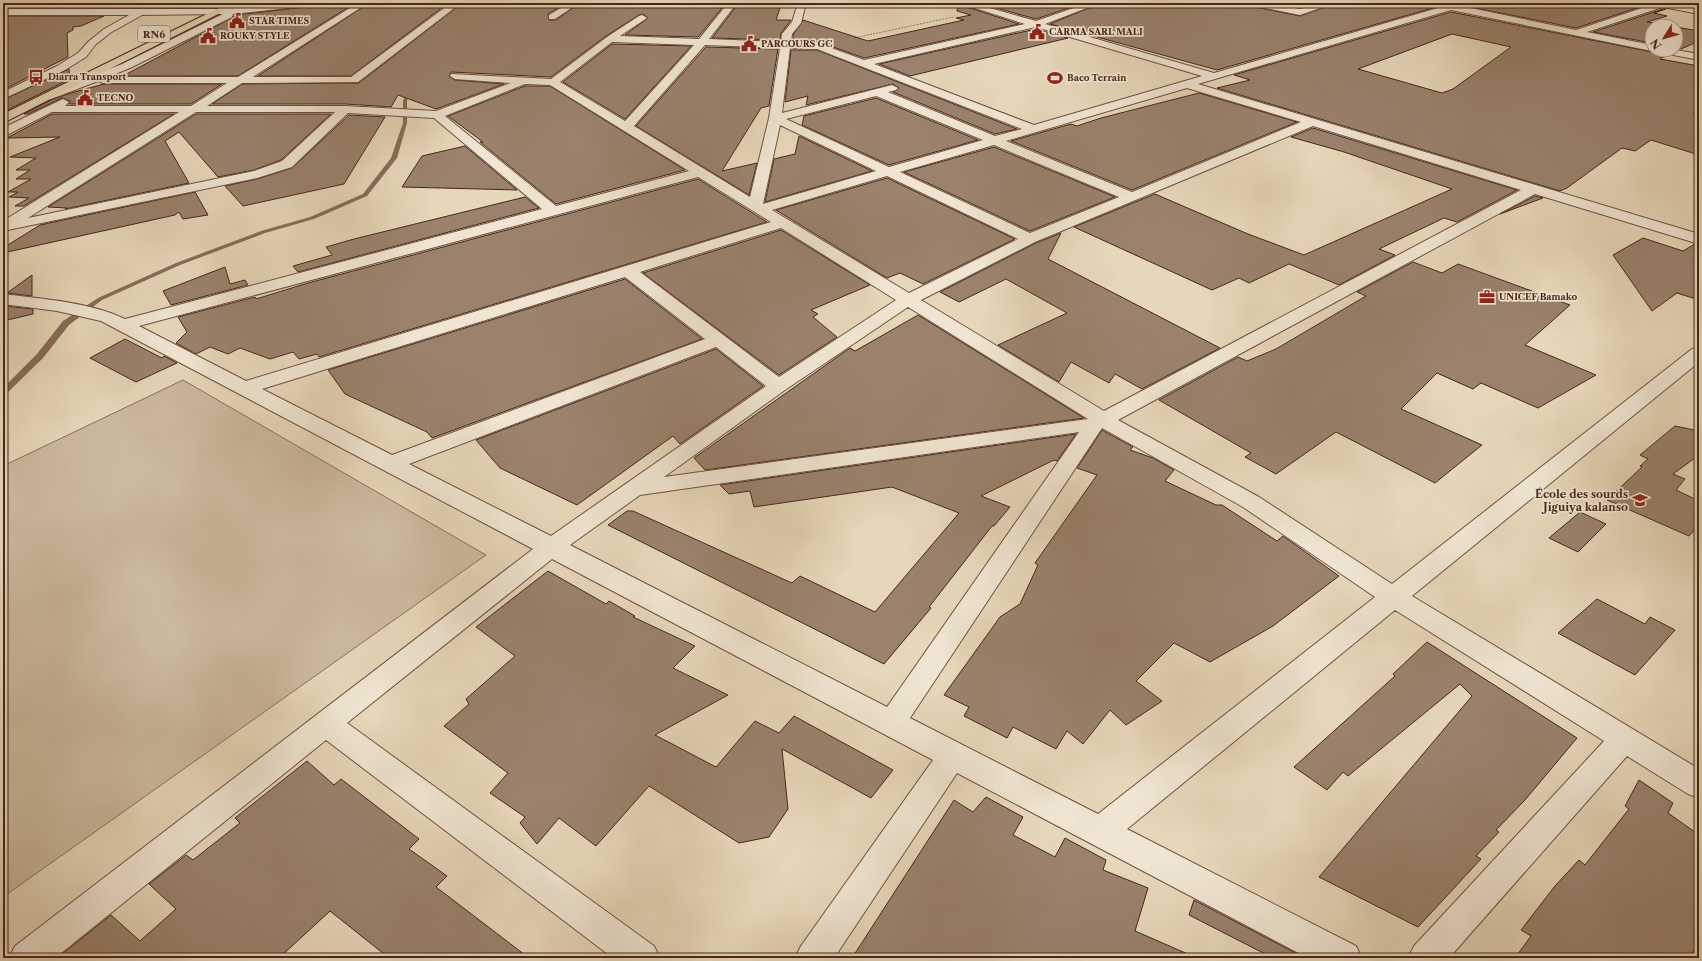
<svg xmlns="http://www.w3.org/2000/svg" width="1702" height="961" viewBox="0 0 1702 961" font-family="'Libre Caslon Text',serif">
  <rect width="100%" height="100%" fill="#e6d7b9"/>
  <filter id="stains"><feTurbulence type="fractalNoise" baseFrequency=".005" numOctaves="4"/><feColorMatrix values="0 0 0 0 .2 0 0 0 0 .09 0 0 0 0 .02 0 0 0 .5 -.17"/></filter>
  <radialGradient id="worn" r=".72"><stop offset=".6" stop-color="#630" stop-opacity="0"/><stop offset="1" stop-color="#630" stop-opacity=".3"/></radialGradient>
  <!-- green -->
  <path fill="#cbb99e" stroke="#89705c" d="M183 380 486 555 3 897V466Z"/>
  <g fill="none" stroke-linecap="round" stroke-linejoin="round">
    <!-- stream -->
    <path fill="#866c59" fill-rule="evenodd" d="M412 89 416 90 407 100V123L397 158 367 196 314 219 265 233 180 265 102 300 69 325 43 358 6 394H3V388L37 354 63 321 98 298 176 263 261 231 310 217 363 194 391 158 403 123V100Z"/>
  </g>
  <!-- building -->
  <path fill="#9a826d" stroke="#47261a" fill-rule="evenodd" d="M27 3H135L125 8H16Z
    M310 3H355L238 76H123L237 15 305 7Z
    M369 3H448L351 76H258Z
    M462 3H566L548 14 549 20H556L580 3H726L698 37 625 35 648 18 643 14 639 15 606 36 551 77 451 72 449 76 455 80 504 84 436 109 398 95 391 107 345 104H212L242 84 359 83Z
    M978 3H1083L1036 19Z
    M1101 3H1250L1255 7 1300 16 1336 3H1450L1217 70 1050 24Z
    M1276 3H1316L1300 7Z
    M1469 3H1652L1576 28 1466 6Z
    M738 4 781 5 776 20H791L781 33 780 40 712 38Z
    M958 4 1019 24 864 58 819 42 793 41V35L803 20 868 41 964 20 956 18 971 15 957 11Z
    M1663 9H1666L1654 13 1667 16 1647 22 1670 26H1652V43L1593 32Z
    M1451 12 1652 52 1657 51 1668 55 1660 59 1699 66V111L1693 114 1699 118V155L1651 140 1635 151 1622 148 1567 188 1560 191 1217 88 1250 80 1234 75ZM1452 34 1511 47 1453 89 1442 93 1358 69Z
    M3 16H104L81 26 73 27V30L67 33 68 57 3 90Z
    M1676 27 1699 31V41L1681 49 1676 48Z
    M1036 29 1068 38 910 76 879 64Z
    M612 44 691 46 625 119 563 82Z
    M706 47 778 49 769 106 761 108 722 171 757 163 749 195 636 126Z
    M791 50H817L1017 129 995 134 893 92 899 88 893 84 806 105 808 96 785 102Z
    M69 69 70 79 3 112V100Z
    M104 84H222L191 104H69L70 101 62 98 28 114H24L51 100 71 93Z
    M525 86H550L685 170 556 204 480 142H483L448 116Z
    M1199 93 1297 122 1132 190 1011 141 1071 124 1077 126 1101 118Z
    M876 98 978 140 889 165 802 125 804 116Z
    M52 114H174L24 206H15L29 198 9 197 18 192H8L31 179H16L30 170H16L36 158 10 157 60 137 7 138Z
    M196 114H331L281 160 254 170 218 177 179 132 165 141 189 183 65 209 67 208 48 207Z
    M349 115 385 117 344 184 243 206 225 186 257 179 292 168Z
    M1313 128 1517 190 1457 222 1444 218 1379 249 1395 255 1339 285 1289 264 1249 283 1239 278 1212 290 1074 227 1155 194 1248 234 1304 255 1452 189 1344 152 1291 137Z
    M799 136 872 171 765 202 774 159 795 154Z
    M465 146 517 190 402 187 422 156Z
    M994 147 1115 197 1030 231 904 172Z
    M887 178 1015 239 923 284 900 273 887 278 776 210Z
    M698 179 767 222 319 357 317 354 299 359 293 352 270 359 240 348 228 354 210 347 196 354 176 343 187 332 178 317 255 297 256 299 308 283Z
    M195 192 208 215 183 219 179 212 175 215 3 253V248L40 225Z
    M1535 196 1543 198 1500 214Z
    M525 197 539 208 298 272 293 266 332 255 326 247 354 239Z
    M781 230 870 285 811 310 818 314 813 317 837 337 779 375 643 273Z
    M1061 233 1048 259 1220 348 1142 389 1115 374 1109 383 1071 362 1059 382 998 345 1067 313 1006 279 959 302 940 292 1036 243Z
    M1643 238 1683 251 1695 244 1699 245V300L1677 293 1652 311 1613 255Z
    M1413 262 1442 273 1458 264 1570 305 1525 345 1596 375 1538 408 1481 383 1473 389 1437 373 1401 409 1482 445 1435 483 1336 432 1276 474 1245 457 1251 453 1159 400 1238 357 1247 361 1276 349 1366 296 1357 292Z
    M225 267 230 284 245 280 248 285 171 305 163 291Z
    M32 275V296L7 293Z
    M625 279 702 339 432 438 427 432 345 394 328 370Z
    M3 306 33 309V314L3 321Z
    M918 315 1084 418 705 470 694 458 850 348 855 351Z
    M125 339 162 358 164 356 177 363 136 382 90 358Z
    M716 349 763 386 680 444 673 436 577 505 500 468 476 440Z
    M1675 426 1699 431V455L1673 474 1685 479 1676 490 1699 501V525L1689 536 1607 500 1642 467 1640 466 1648 459 1640 455Z
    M1102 430 1133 447 1130 450 1153 458 1174 470 1165 481 1216 505H1222L1277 541 1283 536 1339 576 1273 626 1210 662 1174 643 1136 681 1162 701 1126 725 1110 710 1083 744 1067 731 1056 749 1013 727 1007 738 964 716 969 707 944 695 1000 617 1020 604 1038 565 1035 563 1097 475 1077 468Z
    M1076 434 1057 461 1054 460 981 496 1010 507 994 526H992L929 607 931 608 884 664 608 525 627 511H633L792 583 800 576 875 612 959 513 892 487 754 507 750 491 729 494 720 485Z
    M1580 512 1606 524 1578 552 1549 538Z
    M548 571 606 604 609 601 635 616 633 617 695 646 673 668 728 695 655 735 716 767 755 721 779 733 794 716 893 770 871 798 782 749 788 809 769 837 739 843 649 786 596 846 559 818 537 844 520 823 525 817 490 793 508 773 444 726 469 704 466 699 515 656 476 627Z
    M1597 599 1645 624 1650 617 1675 630 1635 675 1558 633Z
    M1427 642 1577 738 1525 800 1496 830 1499 832 1476 856 1481 859 1418 927 1319 877 1472 696 1460 684 1348 776 1343 772 1327 790 1294 767 1395 676 1393 674Z
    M307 761 334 785 341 779 419 839 409 849 447 876 436 887 529 958H389L330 911 279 958H57L111 915 140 941 176 909 149 884 186 855 193 860 240 823 235 818Z
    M1639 780 1673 803 1668 813 1699 835V942L1689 958H1515L1531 936 1521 930 1555 886 1579 860 1585 865 1629 809 1625 806Z
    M986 797 1023 817 1013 835 1055 857 1065 838 1106 860 1103 870 1148 888 1135 931 1197 958H852L954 800 973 812Z
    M1194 900 1305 958H1273L1189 915Z"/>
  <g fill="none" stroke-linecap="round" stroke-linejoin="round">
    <defs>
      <path id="minor" d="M286 3H309L305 6 233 14 232 17 130 68 108 77H238L358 3H368L253 77H351L451 3H461L358 82 242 83 207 106H345L436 111 511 83 455 79 450 76 451 74 551 79 607 37 639 16 642 15 647 18 620 36 699 39 728 3H737L709 39 781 42 782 34 792 22 798 3H806L801 23 792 34 791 42 818 43 864 60 1025 24 959 3H972L1036 21 1088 3H1100L1045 24 1214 73 1455 3H1468L1461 6 1576 30 1657 3H1671L1699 8V14L1663 7 1587 32 1652 45V50H1656L1652 51 1451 10 1198 84 1699 234V244L1535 194 1118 420 1259 497 1392 584 1692 349 1699 347V362L1412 596 1699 769V798L1688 794 1627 756 1449 958H1408L1414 946 1604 741 1395 610 1127 829 1356 946 1362 958H1308L957 773 834 958H795L801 946 933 760 552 559 347 723 654 946 660 958H613L326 740 55 958H9L15 946 533 549 101 321 57 311 3 304V294C42 299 90 302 125 319L542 209 434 118 348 113 292 167 257 178 3 231V221L179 112H52L3 137V128L63 99 69 102 65 106H191L227 83H103L98 81 51 99H43L41 97 43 95 122 64 223 14 142 15 110 33 95 45 86 57 65 70 3 99V92L57 66 78 53 89 41 104 29 129 15H3V9H216L254 7ZM1036 27 1202 76 1034 125 874 64ZM612 42 694 45 625 121 560 82ZM705 45 780 48 769 118 750 197 634 126ZM790 48 817 49 1022 129 995 136 888 92 896 90 898 88 892 85 782 113ZM525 84 550 85 689 171 556 206 445 116ZM1187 88 1301 122 1132 192 1006 141ZM876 96 983 140 889 167 786 119ZM196 112H335L282 161 254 171 28 218ZM780 125 876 171 763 204ZM1313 126 1521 190 1104 411 921 300 1035 242ZM994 145 1119 197 1030 233 900 172ZM887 176 1018 239 909 293 772 210ZM698 177 771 222 246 381 139 326ZM781 228 896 300 779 377 640 272ZM625 277 705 339 392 455 262 389ZM908 307 1088 419 664 477 785 390ZM716 347 766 386 551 536 409 464ZM1102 428 1243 507 1375 597 1098 814 910 718ZM1079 432 887 707 570 545 640 495Z
        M569 3H579L555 19H549V15Z
        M1251 3H1268L1300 9 1322 3H1335L1300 15 1255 6Z
        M1658 50H1676L1699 54V60L1663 53Z"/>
      <path id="highway" d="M229 3H240L3 123V114Z"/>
    </defs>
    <!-- minor casing -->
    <use href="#minor" stroke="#6f5242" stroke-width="2"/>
    <!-- highway casing -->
    <use href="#highway" stroke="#47261a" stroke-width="2"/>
    <!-- path -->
    <path stroke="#47261a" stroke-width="1" stroke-dasharray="0.5 1" stroke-linecap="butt" d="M854 38 953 17"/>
    <!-- minor -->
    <use href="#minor" fill="#efe5d2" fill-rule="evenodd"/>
    <!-- highway -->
    <use href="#highway" fill="#e6d7b9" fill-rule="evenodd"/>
  </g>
  <!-- icons -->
  <defs>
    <symbol id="civic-bare" viewBox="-9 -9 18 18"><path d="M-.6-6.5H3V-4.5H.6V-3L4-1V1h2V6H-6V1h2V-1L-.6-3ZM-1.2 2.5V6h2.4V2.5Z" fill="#8f2418" stroke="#efe5d2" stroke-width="2.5" paint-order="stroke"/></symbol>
    <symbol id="bus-bare" viewBox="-9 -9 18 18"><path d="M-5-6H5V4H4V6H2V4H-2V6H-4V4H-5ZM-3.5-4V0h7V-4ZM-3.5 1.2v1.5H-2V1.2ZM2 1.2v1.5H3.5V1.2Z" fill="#8f2418" stroke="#efe5d2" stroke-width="2.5" paint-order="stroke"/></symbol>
    <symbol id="stadium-bare" viewBox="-9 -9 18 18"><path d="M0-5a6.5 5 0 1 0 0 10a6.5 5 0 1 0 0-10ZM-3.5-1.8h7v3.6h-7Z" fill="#8f2418" stroke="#efe5d2" stroke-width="2.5" paint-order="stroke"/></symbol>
    <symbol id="office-bare" viewBox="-9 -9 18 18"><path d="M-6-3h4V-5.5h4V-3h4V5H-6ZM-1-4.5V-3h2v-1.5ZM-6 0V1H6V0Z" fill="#8f2418" stroke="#efe5d2" stroke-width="2.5" paint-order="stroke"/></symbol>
    <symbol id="school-bare" viewBox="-9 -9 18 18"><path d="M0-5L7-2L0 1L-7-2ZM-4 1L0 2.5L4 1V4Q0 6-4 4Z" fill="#8f2418" stroke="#efe5d2" stroke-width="2.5" paint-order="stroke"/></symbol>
  </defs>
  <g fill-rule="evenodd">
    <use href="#civic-bare" x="226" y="10" width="22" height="22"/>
    <use href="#civic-bare" x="1026" y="21" width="22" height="22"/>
    <use href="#civic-bare" x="197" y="25" width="22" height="22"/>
    <use href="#civic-bare" x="738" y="33" width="22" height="22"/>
    <use href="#bus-bare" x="25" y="66" width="22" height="22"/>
    <use href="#stadium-bare" x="1044" y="67" width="22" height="22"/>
    <use href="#civic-bare" x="74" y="87" width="22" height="22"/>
    <use href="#office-bare" x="1476" y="286" width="22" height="22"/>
    <use href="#school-bare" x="1629" y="489" width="22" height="22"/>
  </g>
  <g text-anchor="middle" stroke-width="3.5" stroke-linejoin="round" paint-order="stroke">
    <!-- far-poi labels -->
    <g font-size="9" font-weight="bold" fill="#47261a" stroke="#efe5d2" text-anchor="start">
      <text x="249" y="24">STAR TIMES</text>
      <text x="1049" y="35">CARMA SARL MALI</text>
      <text x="220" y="39">ROUKY STYLE</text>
      <text x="761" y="47">PARCOURS GC</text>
      <text x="48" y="80">Diarra Transport</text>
      <text x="1067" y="81">Baco Terrain</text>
      <text x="97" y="101">TECNO</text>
      <text x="1499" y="300">UNICEF Bamako</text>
    </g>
    <!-- shield labels -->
    <rect fill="#efe5d2" stroke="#795f51" stroke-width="1" x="138" y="26" width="32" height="16" rx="3"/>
    <g font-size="10" font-weight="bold" fill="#47261a">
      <text x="154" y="38">RN6</text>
    </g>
    <!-- poi labels -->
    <g font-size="11" font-weight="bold" fill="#47261a" stroke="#efe5d2" text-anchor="end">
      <text x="1628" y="498">École des sourds<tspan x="1628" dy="13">Jiguiya kalanso</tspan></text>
    </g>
  </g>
  <!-- margin -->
  <rect width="1702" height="961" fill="none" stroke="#e6d7b9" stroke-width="16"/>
  <rect x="4" y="4" width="1694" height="953" fill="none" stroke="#47261a" stroke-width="2"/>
  <rect x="8" y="8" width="1686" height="945" fill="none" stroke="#47261a"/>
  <!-- north arrow -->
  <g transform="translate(1664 38) rotate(233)"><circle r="19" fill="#efe5d2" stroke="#ac9988"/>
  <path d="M0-3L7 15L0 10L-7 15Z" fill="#8f2418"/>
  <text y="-6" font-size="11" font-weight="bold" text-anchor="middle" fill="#47261a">N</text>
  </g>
  <rect width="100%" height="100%" filter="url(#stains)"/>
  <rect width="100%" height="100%" fill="url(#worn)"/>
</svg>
